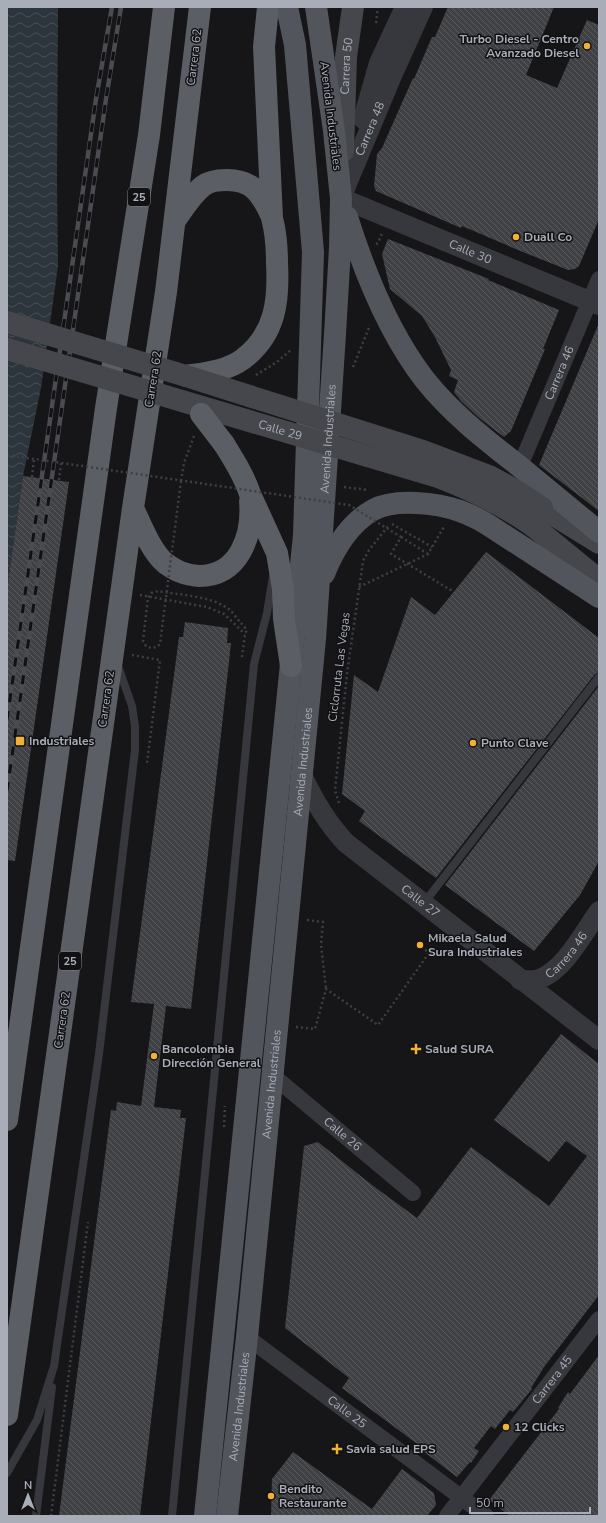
<svg xmlns="http://www.w3.org/2000/svg" width="606" height="1523" viewBox="0 0 606 1523" font-family="'Nunito Sans',sans-serif">
  <defs>
    <pattern id="water-waves" width="16" height="10" patternUnits="userSpaceOnUse"><rect width="16" height="10" fill="#2c353c"/><path d="M0 5q4-4 8 0t8 0" fill="none" stroke="#485056"/></pattern>
    <pattern id="building-back-hatch" width="6" height="6" patternUnits="userSpaceOnUse"><rect width="6" height="6" fill="#404145"/><path d="M-1 5l2 2M0 0l6 6M5-1l2 2" fill="none" stroke="#595a5e"/></pattern>
  </defs>
  <rect width="100%" height="100%" fill="#161618"/>
  <!-- water -->
  <path fill="url(#water-waves)" d="M7 7H58L57 182 58 266 41 388 23 476 7 589Z"/>
  <!-- building -->
  <path fill="url(#building-back-hatch)" d="M448 7H554L526 75 557 88 587 20 599 25V219L579 266 575 269 568 270 518 250 462 226 461 228 376 191 374 186 377 154 382 148 413 78 414 79 432 37H435Z
    M388 239 489 279 488 280 559 310 543 349H545L511 431 504 437 478 417 461 401 454 392 458 380 449 376 451 370 435 337 422 316 390 289 382 254Z
    M599 323V511L539 465Z
    M23 476 69 482 15 861 7 860V589Z
    M486 552 599 638V672L595 674 436 878 359 821 365 811 342 794 354 675 378 692 411 597 435 615Z
    M185 622 228 628 227 643H231L191 1009 166 1006 154 1107 181 1110 180 1118H186L140 1516H59L111 1110 116 1111 117 1102 141 1106 154 1004 131 1002 179 637H183Z
    M599 686V861L580 895 534 951 445 885Z
    M561 1034 599 1064V1295L544 1367 531 1388 532 1389 513 1412 510 1410 495 1429 491 1426 474 1448 479 1451 471 1463 470 1462 457 1477 419 1448 420 1446 342 1388 349 1378 285 1328 304 1146 318 1142 372 1185 417 1218 471 1147 549 1206 587 1156 566 1141 549 1162 494 1120Z
    M599 1355V1516H510L489 1500 559 1409 558 1408 568 1392 570 1394Z
    M293 1452 372 1509 402 1469 434 1493 436 1505 427 1516H271L272 1479Z"/>
  <g fill="none" stroke-linecap="round" stroke-linejoin="round">
    <!-- path -->
    <path stroke="#3d3f44" stroke-width="2.5" stroke-dasharray="2 3" stroke-linecap="butt" d="M376 23 378 7
      M376 244 378 243 382 233
      M353 367 370 325
      M256 375 277 362 291 350
      M32 477 34 459
      M59 480 61 463
      M181 481 184 463 194 436
      M344 487 368 490
      M392 524 432 547
      M401 537 428 554
      M359 587 428 554 445 525
      M140 595 207 607 224 614 245 634
      M241 623 247 630 245 634 242 657
      M132 655 160 660 147 763
      M339 803 335 790 347 674 363 561 369 550 389 525
      M307 920 323 922 321 944 326 989
      M296 1027 315 1029 326 989 378 1025 429 953 422 947
      M224 1127 225 1106
      M51 1516 88 1222"/>
    <!-- service -->
    <path stroke="#37383d" stroke-width="8" d="M424 903 599 677
      M202 1062 215 1066
      M7 1473 37 1420 54 1366 99 1054 135 750V726L132 706 118 666
      M36 1516 52 1387
      M172 1516 254 664 267 613 273 576"/>
    <!-- minor -->
    <g stroke="#37383d" stroke-width="16">
      <path id="s1" d="M520 466 599 279"/>
      <path id="s2" d="M272 1075 413 1193"/>
      <path id="s3" d="M247 1337 486 1516"/>
      <path id="s4" d="M447 1516 599 1319"/>
    </g>
    <!-- tertiary -->
    <g stroke="#37383d" stroke-width="20">
      <path d="M363 119 379 63 405 7"/>
      <path id="s5" d="M341 198 599 305"/>
      <path id="s6" d="M341 198 391 78 423 7"/>
      <path id="s7" d="M301 773C313 799 326 822 346 843L599 1040"/>
      <path id="s8" d="M520 980C526 980 534 981 539 979 564 971 584 932 599 911"/>
    </g>
    <!-- secondary -->
    <g stroke="#45474d" stroke-width="22">
      <path id="s9" d="M343 151 346 57 353 7"/>
      <path d="M542 508 599 543"/>
      <path d="M533 526 599 580"/>
    </g>
    <!-- primary -->
    <g stroke="#53555c" stroke-width="22">
      <path d="M347 217C364 271 390 335 425 380 452 414 486 440 519 466 546 488 572 510 599 532"/>
      <path d="M324 574C334 549 350 523 373 510 395 498 437 503 460 511 471 515 481 520 490 526L599 597"/>
      <path d="M205 1516 304 535 313 252 295 45 287 7"/>
      <path id="s10" d="M227 1516 247 1337 315 639 335 334 340 248 341 198 334 131 316 7"/>
    </g>
    <!-- trunk -->
    <path stroke="#5b5e65" stroke-width="22" d="M176 219C184 208 192 194 203 186 209 181 219 180 227 180 252 180 261 193 271 215
      M186 376C205 373 227 371 243 359 276 334 279 300 277 263 277 247 276 233 272 218L264 47 268 7
      M224 444C234 460 244 476 250 494L277 553 283 589 284 619 291 666
      M133 508C141 525 151 551 165 563 176 571 185 575 199 576 239 576 253 536 250 501
      M7 1120 106 408 149 135 164 7
      M7 1415 133 508 166 292 200 7"/>
    <defs>
      <path id="rail" d="M7 720 96 99 112 7
        M7 791 106 99 121 7"/>
    </defs>
    <!-- rail casing -->
    <use href="#rail" stroke="#4a4c52" stroke-width="4.5"/>
    <!-- rail -->
    <use href="#rail" stroke="#111113" stroke-width="3" stroke-dasharray="9" stroke-linecap="butt"/>
    <!-- path-bridge -->
    <path stroke="#3d3f44" stroke-width="2.5" stroke-dasharray="2 3" stroke-linecap="butt" d="M7 455 349 505 401 537 391 554 454 592
      M181 481 160 644 157 647 151 648 146 646 143 641 148 598 151 593 158 591C179 595 215 596 231 611 234 614 237 619 241 623"/>
    <!-- secondary-bridge -->
    <g stroke="#45474d" stroke-width="22">
      <path d="M7 322 186 376 423 451 489 476 515 490 542 508"/>
      <path id="s11" d="M7 349 438 477C472 490 503 505 533 526"/>
    </g>
    <!-- trunk-bridge -->
    <path stroke="#5b5e65" stroke-width="22" d="M201 414 224 444"/>
  </g>
  <!-- markers -->
  <g fill="#f2b134" stroke="#111113" stroke-width="1.5">
    <circle cx="587" cy="46" r="4"/>
    <circle cx="516" cy="237" r="4"/>
    <rect x="15" y="736" width="10" height="10" rx="2"/>
    <circle cx="473" cy="743" r="4"/>
    <circle cx="420" cy="945" r="4"/>
    <path d="M414 1043h4v4h4v4h-4v4h-4v-4h-4v-4h4z"/>
    <circle cx="154" cy="1056" r="4"/>
    <circle cx="506" cy="1427" r="4"/>
    <path d="M335 1443h4v4h4v4h-4v4h-4v-4h-4v-4h4z"/>
    <circle cx="271" cy="1496" r="4"/>
  </g>
  <g text-anchor="middle" stroke-width="3" stroke-linejoin="round" paint-order="stroke">
    <!-- shield labels -->
    <g fill="#111113" stroke="#7b7e86" stroke-width="1">
      <rect x="128" y="188" width="22" height="18" rx="3"/>
      <rect x="59" y="952" width="22" height="18" rx="3"/>
    </g>
    <g font-size="11" font-weight="bold" fill="#a8adb8">
      <text x="139" y="201">25</text>
      <text x="70" y="965">25</text>
    </g>
    <!-- poi labels -->
    <g font-size="12" font-weight="bold" fill="#a8adb8" stroke="#111113" text-anchor="start">
      <text x="579" y="43" text-anchor="end">Turbo Diesel - Centro<tspan x="579" dy="14">Avanzado Diesel</tspan></text>
      <text x="524" y="241">Duall Co</text>
      <text x="29" y="745">Industriales</text>
      <text x="481" y="747">Punto Clave</text>
      <text x="428" y="942">Mikaela Salud<tspan x="428" dy="14">Sura Industriales</tspan></text>
      <text x="162" y="1053">Bancolombia<tspan x="162" dy="14">Dirección General</tspan></text>
      <text x="425" y="1053">Salud SURA</text>
      <text x="514" y="1431">12 Clicks</text>
      <text x="346" y="1453">Savia salud EPS</text>
      <text x="279" y="1493">Bendito<tspan x="279" dy="14">Restaurante</tspan></text>
    </g>
    <!-- street labels -->
    <g font-size="12" fill="#a8adb8" stroke="#111113">
      <text transform="translate(194 57) rotate(-83)" y="4">Carrera 62</text>
      <text dy="4" stroke="none"><textPath href="#s9" startOffset="85">Carrera 50</textPath></text>
      <text transform="translate(331 116) rotate(83)" y="4">Avenida Industriales</text>
      <text dy="4" stroke="none"><textPath href="#s6" startOffset="75">Carrera 48</textPath></text>
      <text dy="4" stroke="none"><textPath href="#s5" startOffset="140">Calle 30</textPath></text>
      <text dy="4" stroke="none"><textPath href="#s1" startOffset="101">Carrera 46</textPath></text>
      <text transform="translate(153 379) rotate(-81)" y="4">Carrera 62</text>
      <text dy="4" stroke="none"><textPath href="#s11" startOffset="285">Calle 29</textPath></text>
      <text dy="4" stroke="none"><textPath href="#s10" startOffset="1082">Avenida Industriales</textPath></text>
      <text transform="translate(339 667) rotate(-83)" y="4">Ciclorruta Las Vegas</text>
      <text transform="translate(106 699) rotate(-82)" y="4">Carrera 62</text>
      <text dy="4" stroke="none"><textPath href="#s10" startOffset="758">Avenida Industriales</textPath></text>
      <text dy="4" stroke="none"><textPath href="#s7" startOffset="178">Calle 27</textPath></text>
      <text dy="4" stroke="none"><textPath href="#s8" startOffset="56">Carrera 46</textPath></text>
      <text transform="translate(62 1020) rotate(-82)" y="4">Carrera 62</text>
      <text dy="4" stroke="none"><textPath href="#s10" startOffset="434">Avenida Industriales</textPath></text>
      <text dy="4" stroke="none"><textPath href="#s2" startOffset="92">Calle 26</textPath></text>
      <text dy="4" stroke="none"><textPath href="#s4" startOffset="172">Carrera 45</textPath></text>
      <text dy="4" stroke="none"><textPath href="#s10" startOffset="110">Avenida Industriales</textPath></text>
      <text dy="4" stroke="none"><textPath href="#s3" startOffset="125">Calle 25</textPath></text>
    </g>
  </g>
  <!-- border -->
  <rect width="606" height="1523" fill="none" stroke="#a8adb8" stroke-width="16"/>
  <!-- north arrow -->
  <g transform="translate(28 1495)" stroke="#111113" stroke-width="3" paint-order="stroke">
  <path d="M0-3L7 15L0 10L-7 15Z" fill="#a8adb8"/>
  <text y="-6" font-size="11" font-weight="bold" text-anchor="middle" fill="#a8adb8">N</text>
  </g>
  <!-- scale -->
  <path d="M470 1507v6h120v-6" fill="none" stroke="#a8adb8" stroke-width="2"/>
  <text x="476" y="1507" font-size="12" fill="#a8adb8" stroke="#111113" stroke-width="3" paint-order="stroke">50 m</text>
</svg>
